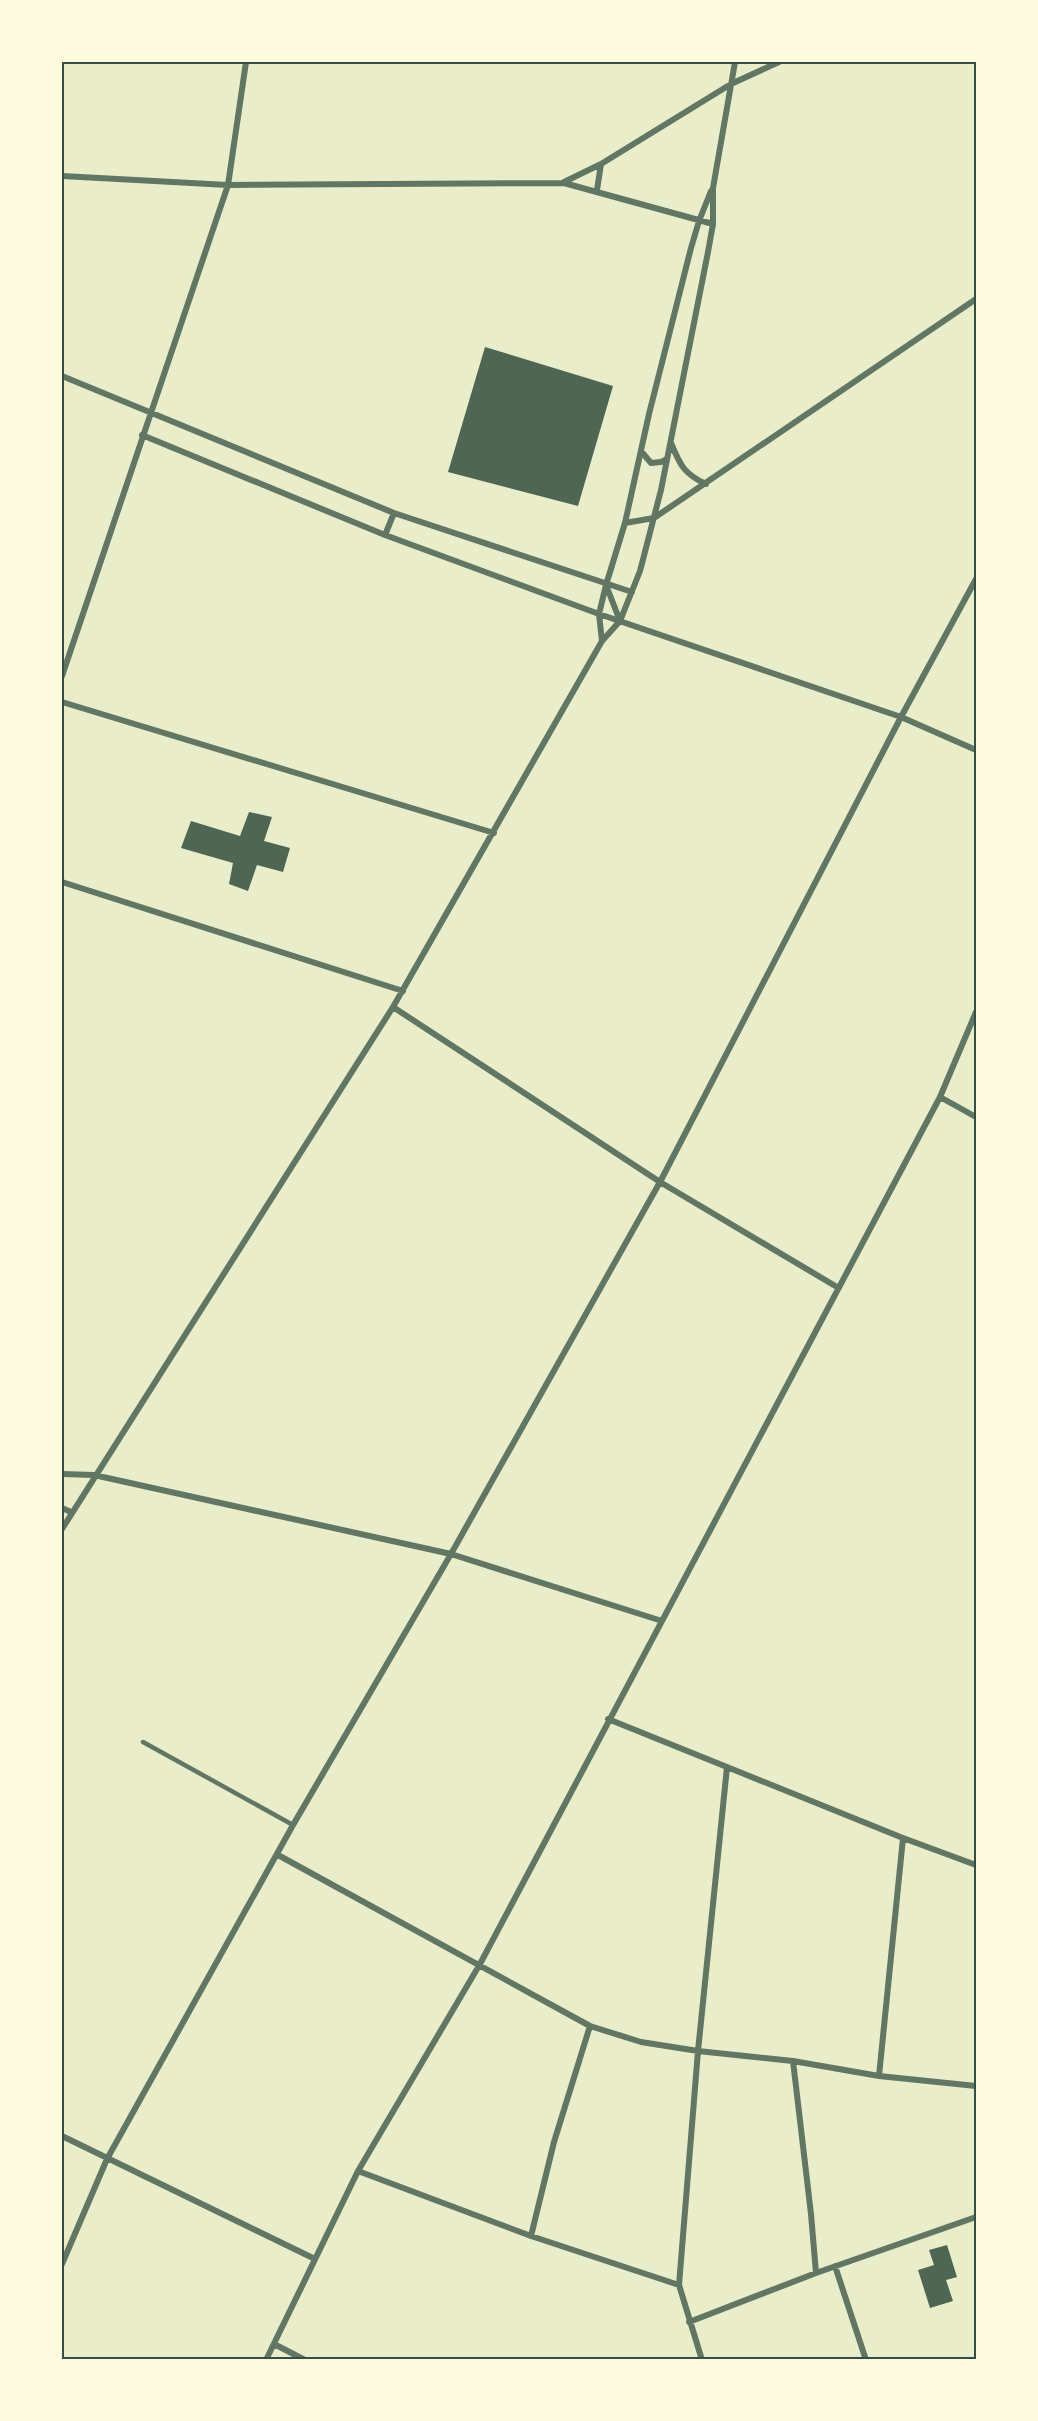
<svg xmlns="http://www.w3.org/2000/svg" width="1038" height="2421" viewBox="0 0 1038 2421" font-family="'Work Sans',sans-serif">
  <rect width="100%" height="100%" fill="#e9edc9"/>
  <!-- building -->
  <path fill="#4f6655" d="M485 347 613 386 578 506 448 472Z
    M249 812 272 817 264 841 290 848 283 872 257 865 248 891 229 884 233 863 181 848 191 821 240 836Z
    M947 2245 957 2277 946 2280 953 2301 930 2308 918 2270 934 2265 929 2250Z"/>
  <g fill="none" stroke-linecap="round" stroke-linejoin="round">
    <!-- service -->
    <path stroke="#617663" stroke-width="4.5" d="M143 1742 293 1825"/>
    <!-- minor -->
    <path stroke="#617663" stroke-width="6" d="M62 176 228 185 564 183 713 224
      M564 182 601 164
      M597 190 601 164 731 84 779 62
      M62 376 394 513 632 592
      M142 435 385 535 599 614 901 717 976 750
      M671 443C680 465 684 474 706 484
      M641 451 651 463 661 462 667 459
      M625 523 654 518 976 299
      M385 535 394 513
      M606 585 620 621
      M602 641 599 614 606 585 625 523 649 414 691 248 699 221 711 191
      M62 676 228 185 246 62
      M62 702 494 833
      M62 882 403 991
      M393 1007 660 1182 837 1287
      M940 1097 976 1117
      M62 1474 94 1475 451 1554 662 1621
      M62 1508 71 1512
      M62 1529 393 1007 602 641 620 621 640 571 661 490 708 252 713 224V188L735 62
      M608 1719 903 1838 976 1865
      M278 1855 590 2026 641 2042 698 2051 793 2061 879 2076 976 2086
      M793 2061 811 2214 816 2273
      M879 2076 903 1838
      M62 2136 315 2259
      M358 2171 531 2236 679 2285
      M531 2236 554 2142 590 2026
      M62 2264 107 2159 293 1825 451 1554 660 1182 901 717 976 579
      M835 2266 866 2360
      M689 2322 816 2273 976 2217
      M274 2344 305 2360
      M266 2360 358 2171 480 1964 940 1097 976 1012
      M702 2360 679 2285 698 2051 727 1767"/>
  </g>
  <!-- border -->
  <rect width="1038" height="2421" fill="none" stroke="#fefae0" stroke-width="126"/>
  <rect x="63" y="63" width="912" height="2295" fill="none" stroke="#344e41" stroke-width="2"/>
</svg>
